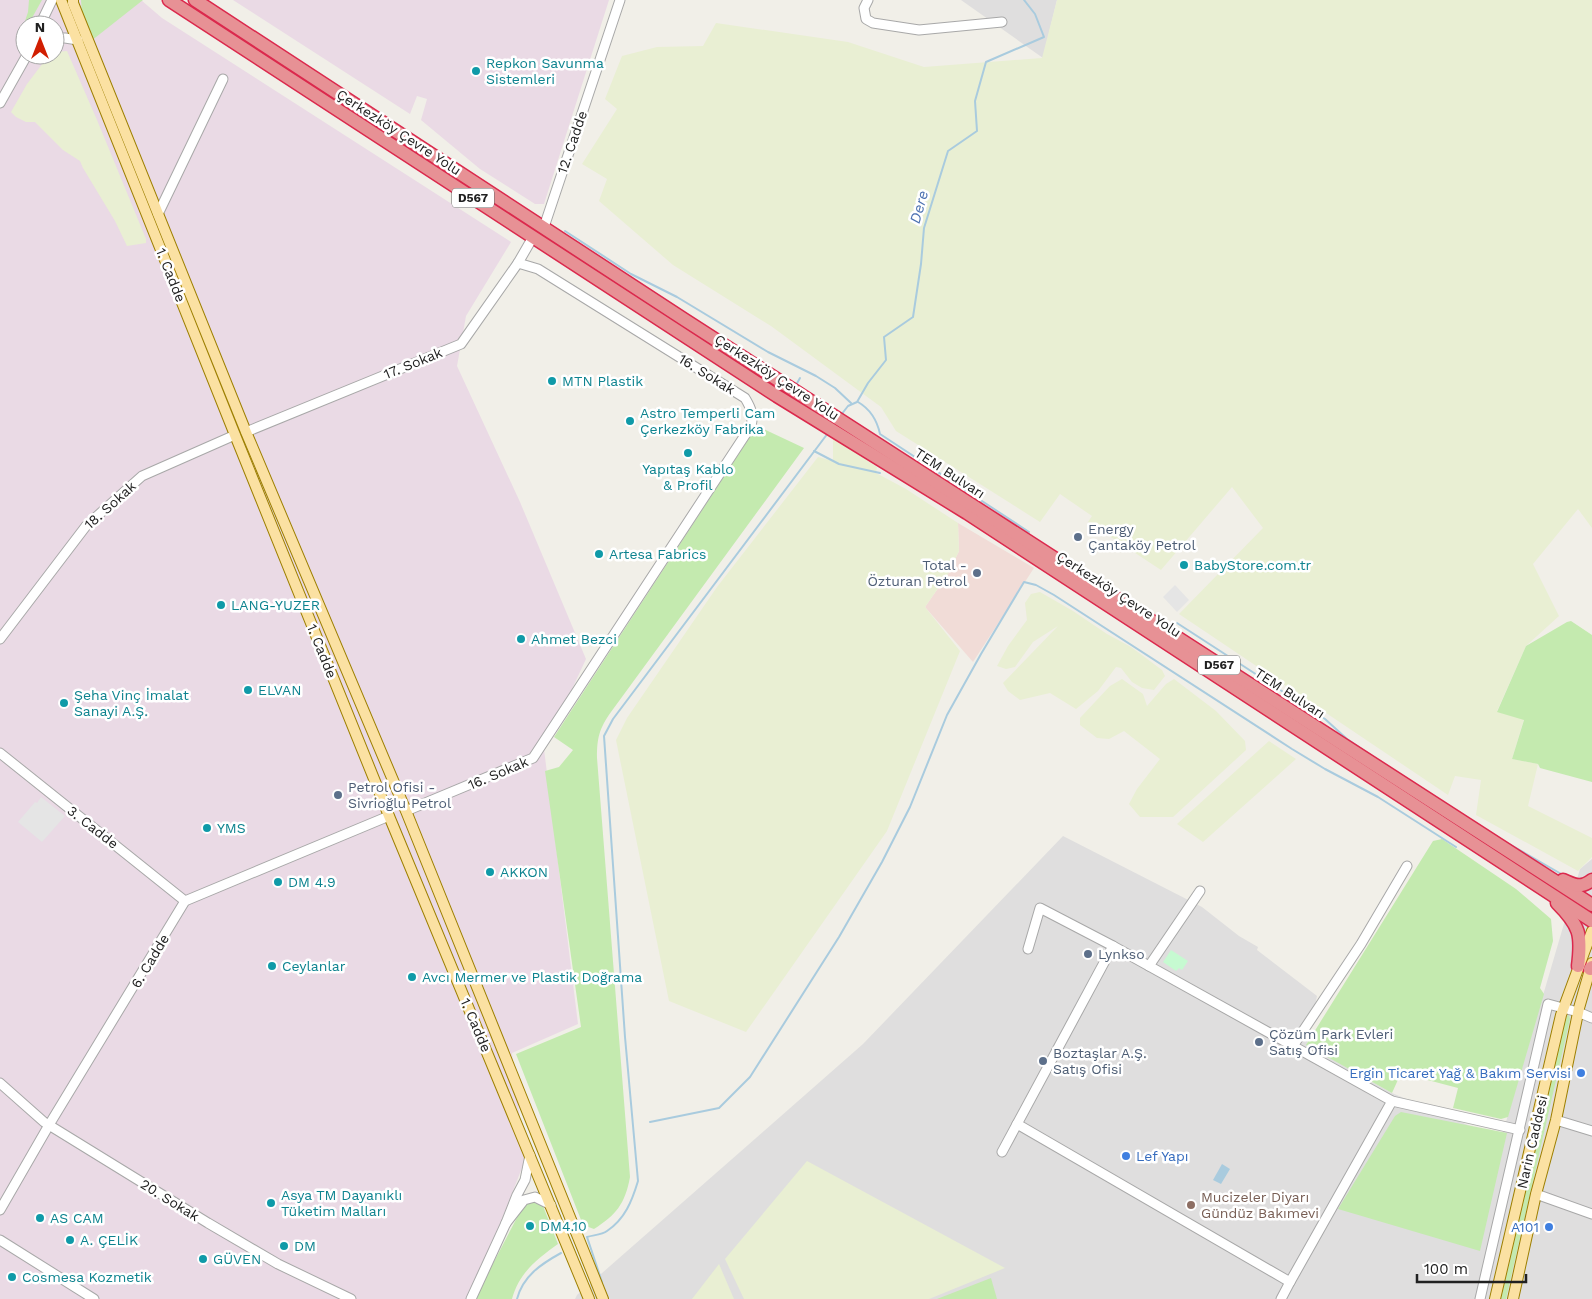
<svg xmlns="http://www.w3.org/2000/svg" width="1592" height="1299" font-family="'Work Sans',sans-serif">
	<rect width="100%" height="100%" fill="#f1efe8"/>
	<g fill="#dfdede">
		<path d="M961,0H1057L1043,58Z"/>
		<path d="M1063,836L1202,907L1239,936L1258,947L1257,950L1317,996L1307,1045L1392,1093L1501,1139L1580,869L1592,859V1299H575L577,1295L863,1044Z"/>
	</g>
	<path fill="#f1dcd7" d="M958,523L1034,568L973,662L925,607L948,574L959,551Z"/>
	<g fill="#eadae5" fill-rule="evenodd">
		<path d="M0,0H141L162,18L511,242L466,316L457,366L520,502L586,659L544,749L578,1024L512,1053L525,1160L471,1299H0ZM25,25H55V55H25Z"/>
		<path d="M233,0H609L544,204H535L480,169L421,120L427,99L417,96L410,114Z"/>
	</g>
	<g fill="#e9efd3">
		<path d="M1057,0H1592V528L1578,509L1533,564L1559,616L1526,646L1497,711L1524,719L1512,759L1538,764L1528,806L1592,838V857L1578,871L1476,815L1481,780L1455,776L1448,795L1179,614L1263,528L1232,487L1161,570L1088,522L1092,516L1060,494L1040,522L896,431L881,407L771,326L673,265L599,201L607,179L582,164L617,109L605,99L622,56L657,47L703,46L716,23L848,42L924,67L1042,58Z"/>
		<path d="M67,51L97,120L146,239V243L127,246L115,221L83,168L80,161L63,150L35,122H26L16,117L11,112L27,84L49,55H55V52Z"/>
		<path d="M833,438L877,467L876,473L906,489L958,523L959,551L948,574L925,607L960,651L887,831L746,1032L669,1001L616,740L627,718L717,587L818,457L833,461Z"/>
		<path d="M1040,592L1073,611L1107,634L1131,647L1162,670L1165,676L1154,690L1142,688L1132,682L1121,668L1116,667L1098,691L1076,709L1050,693L1020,700L1008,691L1003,683L1058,626L1033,642L1015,667L1006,669L997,666L1008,646L1027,620L1025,603L1031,594Z"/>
		<path d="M1122,679L1143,694L1147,706L1166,684L1174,679L1216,711L1245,741L1246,750L1173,817H1140L1129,804L1137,789L1160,759L1124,731L1109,739L1097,738L1080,725V718L1110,686Z"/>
		<path d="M1269,741L1296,759L1203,842L1177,824Z"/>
		<path d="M807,1161L1005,1268L929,1299H744L725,1259Z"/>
		<path d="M719,1264L734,1299H692Z"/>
	</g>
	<g fill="#c4eaaf">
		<path d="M29,0H42L28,25H25V30L22,34L21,33L28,12Z"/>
		<path d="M81,0H143L91,41L82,14Z"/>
		<path d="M757,426L804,448L611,712C599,729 597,738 597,758L630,1177C625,1204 616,1215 594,1229L583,1225L516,1054L581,1027L545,771L559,767L573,750L554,737Z"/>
		<path d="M1571,621L1592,635V782L1540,768L1538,764L1512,759L1524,720L1497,712L1526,646L1567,622Z"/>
		<path d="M1442,839L1516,889L1551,919L1553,941L1540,988L1544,994L1508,1117L1501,1119L1453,1108L1458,1088L1401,1073L1392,1093L1306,1045L1433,841Z"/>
		<path d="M1569,1015L1570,1019L1506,1299H1501L1564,1026L1567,1016Z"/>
		<path d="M1401,1112L1507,1133L1480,1251L1338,1209L1395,1116Z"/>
		<path d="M532,1202L543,1206L558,1244C537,1259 519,1273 512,1299H476L485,1279L522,1208L525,1205Z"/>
		<path d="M991,1278L997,1299H937Z"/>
	</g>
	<path fill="#c6fad1" d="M1171,950L1188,961L1182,970L1179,968L1176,971L1163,962Z"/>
	<g fill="#e5e5e5">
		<path d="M1175,585L1189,600L1177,612L1163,597Z"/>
		<path d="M41,797L65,816L42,842L18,822L35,802L37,803Z"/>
	</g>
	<path fill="#a9cbde" d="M1222,1164L1230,1169L1221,1184L1213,1180Z"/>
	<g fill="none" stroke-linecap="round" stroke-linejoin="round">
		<g stroke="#a9cbde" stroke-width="2">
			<path d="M565,231L631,274L677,297L768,352L816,376L835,388L851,403"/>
			<path d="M796,385L800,378"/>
			<path d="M858,402C870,409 877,420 880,434L1029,532"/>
			<path d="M841,415L848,406L857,402L868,383L886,360L884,337L913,317L921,264L924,228L948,151L977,131L975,101L986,62L1044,37L1035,14L1024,0"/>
			<path d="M814,451L839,464L880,473"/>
			<path d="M1177,623L1325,719L1347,739L1381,762"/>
			<path d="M1509,844L1563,875"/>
			<path d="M650,1122L719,1108L750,1077L839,937L882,862L910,807L947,715L981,654L1024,582L1036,585L1054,595L1292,749L1325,769L1378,797L1456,847"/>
			<path d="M602,1282L587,1237C593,1235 602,1235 607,1231C625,1219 632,1201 638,1181L625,1037L604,736L613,719L828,433"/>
			<path d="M517,1299C523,1276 541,1264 561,1253"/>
		</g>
		<defs>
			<g id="minor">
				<path d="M868,0L864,8L866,19L873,23L919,30L1002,22"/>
				<path d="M40,25L52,0"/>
				<path d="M55,38H65L78,40"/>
				<path d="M0,103L27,55"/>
				<path d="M158,214L223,79"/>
				<path d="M544,227L620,0"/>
				<path d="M246,432L461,344L518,263L533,237"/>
				<path d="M0,639L86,526L142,476L235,435"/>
				<path d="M0,753L185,901"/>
				<path d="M406,811L533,758L751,426C754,415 751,408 745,398L538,269L518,263"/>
				<path d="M1028,949L1040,908L1113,946L1392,1101L1520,1130"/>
				<path d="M1149,966L1200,891"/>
				<path d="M1293,1046L1361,944L1407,866"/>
				<path d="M0,1083L44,1122L208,1223L278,1264L351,1299"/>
				<path d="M1556,1120L1592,1131"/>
				<path d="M1017,1124L1290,1282L1392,1101"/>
				<path d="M1002,1152L1113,946"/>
				<path d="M530,1155L525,1180L517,1195L506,1223L524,1200L535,1197L551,1205"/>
				<path d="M1536,1194L1592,1214"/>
				<path d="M0,1210L49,1125L185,901L389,816"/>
				<path d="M0,1240L94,1299"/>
				<path d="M471,1299L506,1223"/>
				<path d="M1281,1299L1290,1282"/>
				<path d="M1480,1299L1548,1004L1578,1012L1592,1018"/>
			</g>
			<g id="major">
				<path d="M61,0L235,435L389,816L589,1299"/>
				<path d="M73,0V3L246,432L406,811L603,1299"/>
				<path d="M1495,1299L1561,1015L1592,931"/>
				<path d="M1513,1299L1536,1194L1556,1120L1579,1008L1592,963"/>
			</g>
			<g id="highway">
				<path d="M169,0L777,396L967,513L1592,921"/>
				<path d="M195,0L685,320L1592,905"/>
				<path d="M1563,880C1575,885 1580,889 1592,880"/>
				<path d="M1557,903C1580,926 1582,935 1578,966"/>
				<path d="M1590,969L1592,967"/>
			</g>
		</defs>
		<use href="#minor" stroke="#a8a8a8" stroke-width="11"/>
		<use href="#major" stroke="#9d7f01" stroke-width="12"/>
		<use href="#highway" stroke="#db294d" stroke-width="15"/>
		<use href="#minor" stroke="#fff" stroke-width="9"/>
		<use href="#major" stroke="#fbe1a2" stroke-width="10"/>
		<use href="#highway" stroke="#e79195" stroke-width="12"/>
	</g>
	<g fill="#0f9aa8" stroke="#fff" stroke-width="2">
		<circle cx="476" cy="71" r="5"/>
		<circle cx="552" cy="381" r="5"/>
		<circle cx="630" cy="421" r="5"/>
		<circle cx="688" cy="453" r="5"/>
		<circle cx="599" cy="554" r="5"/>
		<circle cx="1184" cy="565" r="5"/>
		<circle cx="221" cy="605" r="5"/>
		<circle cx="521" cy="639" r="5"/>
		<circle cx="248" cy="690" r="5"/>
		<circle cx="64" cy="703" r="5"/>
		<circle cx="207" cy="828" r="5"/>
		<circle cx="490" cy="872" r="5"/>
		<circle cx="278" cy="882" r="5"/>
		<circle cx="272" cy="966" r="5"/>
		<circle cx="412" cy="977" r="5"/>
		<circle cx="271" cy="1203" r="5"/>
		<circle cx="40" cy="1218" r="5"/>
		<circle cx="530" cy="1226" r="5"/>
		<circle cx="70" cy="1240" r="5"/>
		<circle cx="284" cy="1246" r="5"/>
		<circle cx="203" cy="1259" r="5"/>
		<circle cx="12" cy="1277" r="5"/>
	</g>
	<g fill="#5c6f8a" stroke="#fff" stroke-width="2">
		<circle cx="1078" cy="537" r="5"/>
		<circle cx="977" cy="573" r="5"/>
		<circle cx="338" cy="795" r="5"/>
		<circle cx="1088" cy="954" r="5"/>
		<circle cx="1259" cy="1042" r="5"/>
		<circle cx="1043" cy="1061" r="5"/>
	</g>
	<g fill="#3f7fe0" stroke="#fff" stroke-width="2">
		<circle cx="1581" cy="1073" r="5"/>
		<circle cx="1126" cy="1156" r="5"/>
		<circle cx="1549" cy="1227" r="5"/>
	</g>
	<circle fill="#8d6e63" stroke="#fff" stroke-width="2" cx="1191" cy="1205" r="5"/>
	<g text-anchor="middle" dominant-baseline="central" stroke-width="5" stroke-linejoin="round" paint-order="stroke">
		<g fill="#fff" stroke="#646464" stroke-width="1">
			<rect x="452" y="188.5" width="42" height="19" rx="4"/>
			<rect x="1198" y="655.5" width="42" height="19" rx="4"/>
		</g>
		<g font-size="12" font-weight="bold" fill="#212121">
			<text x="473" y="198">D567</text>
			<text x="1219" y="665">D567</text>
		</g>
		<g font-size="14" fill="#0d838f" stroke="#fff" text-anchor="start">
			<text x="486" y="63">Repkon Savunma<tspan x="486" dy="16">Sistemleri</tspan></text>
			<text x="562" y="381">MTN Plastik</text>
			<text x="640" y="413">Astro Temperli Cam<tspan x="640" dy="16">Çerkezköy Fabrika</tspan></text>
			<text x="688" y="469" text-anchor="middle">Yapıtaş Kablo<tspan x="688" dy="16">&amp; Profil</tspan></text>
			<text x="609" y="554">Artesa Fabrics</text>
			<text x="1194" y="565">BabyStore.com.tr</text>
			<text x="231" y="605">LANG-YUZER</text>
			<text x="531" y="639">Ahmet Bezci</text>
			<text x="258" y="690">ELVAN</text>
			<text x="74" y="695">Şeha Vinç İmalat<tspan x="74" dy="16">Sanayi A.Ş.</tspan></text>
			<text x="217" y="828">YMS</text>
			<text x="500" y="872">AKKON</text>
			<text x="288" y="882">DM 4.9</text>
			<text x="282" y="966">Ceylanlar</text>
			<text x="422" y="977">Avcı Mermer ve Plastik Doğrama</text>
			<text x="281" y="1195">Asya TM Dayanıklı<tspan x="281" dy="16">Tüketim Malları</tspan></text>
			<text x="50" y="1218">AS CAM</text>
			<text x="540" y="1226">DM4.10</text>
			<text x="80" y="1240">A. ÇELİK</text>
			<text x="294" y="1246">DM</text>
			<text x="213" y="1259">GÜVEN</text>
			<text x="22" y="1277">Cosmesa Kozmetik</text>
		</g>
		<g font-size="14" fill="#212121" stroke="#fff">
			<text transform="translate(399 132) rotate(33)">Çerkezköy Çevre Yolu</text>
			<text transform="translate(572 142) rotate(-71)">12. Cadde</text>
			<text transform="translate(171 275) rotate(68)">1. Cadde</text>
			<text transform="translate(413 363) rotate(-22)">17. Sokak</text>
			<text transform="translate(707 374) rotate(32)">16. Sokak</text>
			<text transform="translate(777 377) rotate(33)">Çerkezköy Çevre Yolu</text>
			<text transform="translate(950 473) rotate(33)">TEM Bulvarı</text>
			<text transform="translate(110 505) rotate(-42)">18. Sokak</text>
			<text transform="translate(1119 594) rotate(33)">Çerkezköy Çevre Yolu</text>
			<text transform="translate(322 651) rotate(68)">1. Cadde</text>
			<text transform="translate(1290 693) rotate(33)">TEM Bulvarı</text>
			<text transform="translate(498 773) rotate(-23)">16. Sokak</text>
			<text transform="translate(93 827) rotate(38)">3. Cadde</text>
			<text transform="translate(150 961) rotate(-59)">6. Cadde</text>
			<text transform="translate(476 1025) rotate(67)">1. Cadde</text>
			<text transform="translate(1532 1142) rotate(-77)">Narin Caddesi</text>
			<text transform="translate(170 1200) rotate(32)">20. Sokak</text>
		</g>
		<g font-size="14" fill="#4e5e75" stroke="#fff" text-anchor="start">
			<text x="1088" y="529">Energy<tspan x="1088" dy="16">Çantaköy Petrol</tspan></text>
			<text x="967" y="565" text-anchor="end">Total -<tspan x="967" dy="16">Özturan Petrol</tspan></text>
			<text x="348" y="787">Petrol Ofisi -<tspan x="348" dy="16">Sivrioğlu Petrol</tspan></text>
			<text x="1098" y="954">Lynkso</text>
			<text x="1269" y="1034">Çözüm Park Evleri<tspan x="1269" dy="16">Satış Ofisi</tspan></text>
			<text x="1053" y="1053">Boztaşlar A.Ş.<tspan x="1053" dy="16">Satış Ofisi</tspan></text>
		</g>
		<g font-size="14" fill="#366cbe" stroke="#fff" text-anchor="end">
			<text x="1571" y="1073">Ergin Ticaret Yağ &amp; Bakım Servisi</text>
			<text x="1136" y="1156" text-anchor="start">Lef Yapı</text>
			<text x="1539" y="1227">A101</text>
		</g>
		<g font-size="14" fill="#785e54" stroke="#fff" text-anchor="start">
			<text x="1201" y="1197">Mucizeler Diyarı<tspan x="1201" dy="16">Gündüz Bakımevi</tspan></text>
		</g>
		<g font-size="15" font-style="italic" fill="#4c71b1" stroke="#fff">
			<text transform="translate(919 207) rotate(-74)">Dere</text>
		</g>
	</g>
	<g transform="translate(40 40)"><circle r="24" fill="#ffffff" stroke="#a6a6a6"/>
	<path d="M0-4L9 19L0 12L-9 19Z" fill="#d11e01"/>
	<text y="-8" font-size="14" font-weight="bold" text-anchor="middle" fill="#212121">N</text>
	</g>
	<path d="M1417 1274v8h109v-8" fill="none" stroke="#212121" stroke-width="2.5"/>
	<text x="1424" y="1274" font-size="15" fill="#212121" stroke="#ffffff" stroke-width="4" paint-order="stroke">100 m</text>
</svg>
